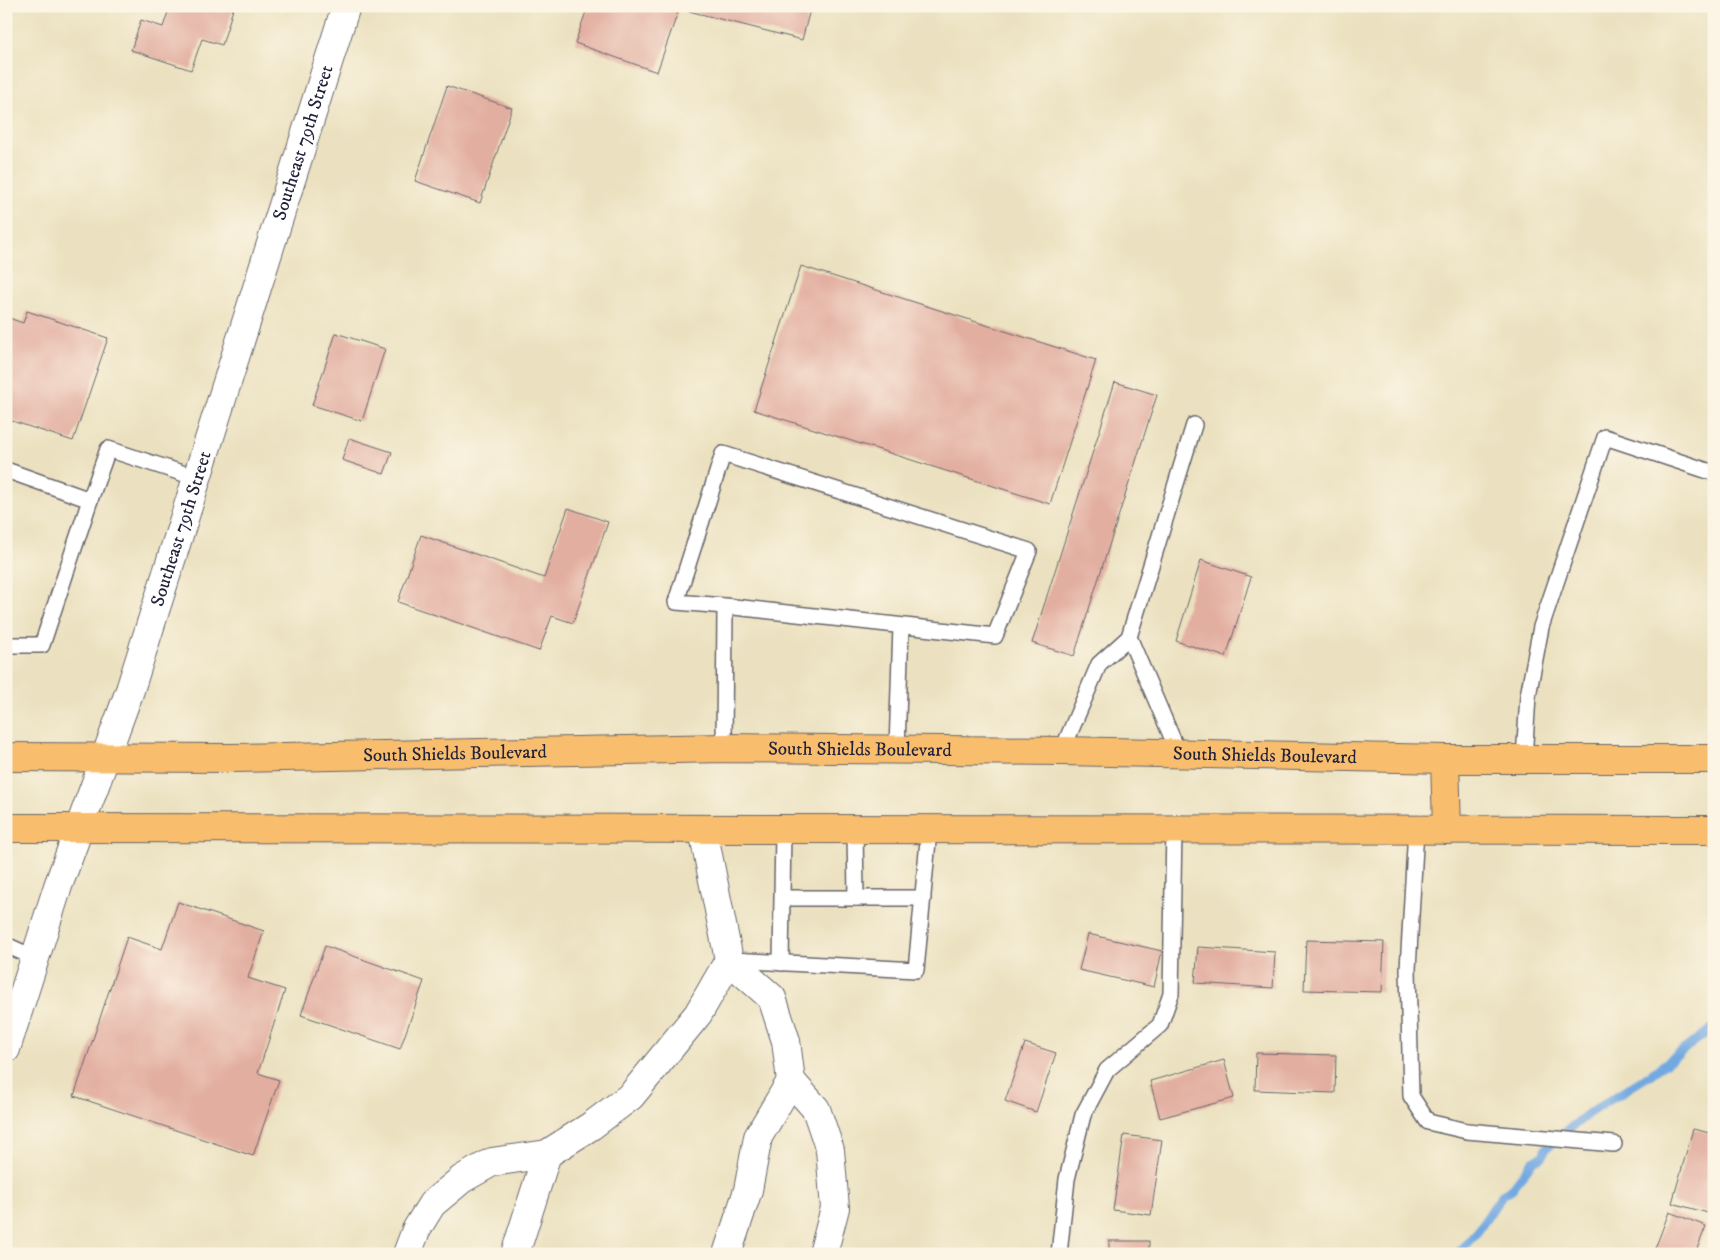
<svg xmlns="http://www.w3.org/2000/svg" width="1720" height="1260" font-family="'IM FELL DW Pica',serif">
	<rect width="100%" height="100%" fill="#fcf5e5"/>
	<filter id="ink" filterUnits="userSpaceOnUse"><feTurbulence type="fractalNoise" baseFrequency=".02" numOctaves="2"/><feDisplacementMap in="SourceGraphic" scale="10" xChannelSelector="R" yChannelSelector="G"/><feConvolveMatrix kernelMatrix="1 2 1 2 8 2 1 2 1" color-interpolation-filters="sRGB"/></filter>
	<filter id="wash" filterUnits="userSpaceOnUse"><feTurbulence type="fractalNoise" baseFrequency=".0096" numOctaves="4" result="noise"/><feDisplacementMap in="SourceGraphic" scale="20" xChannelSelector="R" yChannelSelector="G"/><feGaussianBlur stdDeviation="1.12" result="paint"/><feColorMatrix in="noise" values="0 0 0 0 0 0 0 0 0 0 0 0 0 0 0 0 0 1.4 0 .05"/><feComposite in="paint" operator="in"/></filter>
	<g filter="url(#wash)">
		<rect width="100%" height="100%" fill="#ebe1c0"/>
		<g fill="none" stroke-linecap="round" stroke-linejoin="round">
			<path stroke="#73a9e1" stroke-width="9" d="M1457,1254L1478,1231L1502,1195L1512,1189L1533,1161L1543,1156L1546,1148L1589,1113L1650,1075L1714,1027"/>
		</g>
		<g id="blocks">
			<g fill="#e2aea0">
				<path d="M170,6H234L222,45L202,39L191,70L131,50L141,20L163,27Z"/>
				<path d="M588,6H671L679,9L657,72L575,43Z"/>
				<path d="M682,6H811L802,40L681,9Z"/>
				<path d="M447,86L512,108L480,203L415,181Z"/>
				<path d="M801,266L1096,360L1050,504L754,410Z"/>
				<path d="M27,311L108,338L73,441L6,419V317L23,323Z"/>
				<path d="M336,333L385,349L362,421L312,405Z"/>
				<path d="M1115,382L1157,395L1074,656L1032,643Z"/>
				<path d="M349,438L392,452L384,474L342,460Z"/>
				<path d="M568,508L608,522L573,623L552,616L539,651L398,602L421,535L544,578Z"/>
				<path d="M1201,560L1251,577L1226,657L1176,641Z"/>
				<path d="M178,902L264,931L248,978L285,990L258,1073L279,1080L253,1156L74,1096L127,937L162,949Z"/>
				<path d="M1088,934L1162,951L1154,987L1079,970Z"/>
				<path d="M1306,940L1384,942L1382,992L1304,990Z"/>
				<path d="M325,946L424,981L400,1049L301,1015Z"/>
				<path d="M1198,947L1275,952L1273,988L1195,983Z"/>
				<path d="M1025,1043L1056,1053L1036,1112L1005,1101Z"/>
				<path d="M1256,1053L1336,1055L1335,1093L1255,1090Z"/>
				<path d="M1224,1060L1234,1098L1160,1118L1150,1081Z"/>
				<path d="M1693,1129L1714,1134V1194L1708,1213L1672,1203Z"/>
				<path d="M1124,1135L1162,1140L1151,1215L1113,1210Z"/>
				<path d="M1669,1212L1706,1226L1695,1254H1653Z"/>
				<rect x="1109" y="1241" width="40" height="13"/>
			</g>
		</g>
	</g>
	<g filter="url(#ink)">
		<use href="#blocks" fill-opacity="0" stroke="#68656a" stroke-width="1"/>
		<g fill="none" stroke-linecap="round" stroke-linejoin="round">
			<defs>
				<g id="service">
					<path d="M6,470L90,500L42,645H6"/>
					<path d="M90,500L108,449L197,478"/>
					<path d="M1129,637L1179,754"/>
					<path d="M724,748L725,606L676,602L723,454L1029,551L995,636L725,606"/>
					<path d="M897,749L901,626"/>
					<path d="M1062,751L1099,664L1129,637L1194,425"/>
					<path d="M1524,759L1528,696L1541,627L1605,437L1714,473"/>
					<path d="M1416,829L1408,969L1411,1096L1428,1122L1467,1131L1614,1144"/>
					<path d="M855,830L856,898"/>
					<path d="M783,898H923"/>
					<path d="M6,945L35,958"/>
					<path d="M731,960L916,970L929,830"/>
					<path d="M781,963L783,830"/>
					<path d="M1059,1254L1067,1179L1083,1115L1107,1070L1160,1025L1171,994L1174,830"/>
				</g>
				<g id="minor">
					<path d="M703,830L729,960L772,998L786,1041L791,1081"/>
					<path d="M791,1081L816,1109L830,1150L835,1208L823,1254"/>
					<path d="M407,1254L416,1230L432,1204L462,1179L492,1162L547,1154L591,1126L631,1096L698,1014L729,960"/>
					<path d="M515,1254L547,1154"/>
					<path d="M727,1254L748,1190L758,1137L791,1081"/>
				</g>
				<g id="tertiary">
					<path id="s1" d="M6,1049L58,886L130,690L346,6"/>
				</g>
				<g id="primary">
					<path id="s2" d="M6,757L232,758L724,748L1062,751L1445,759H1714"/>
					<path d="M1445,759L1447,830"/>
					<path d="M6,828L1714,830"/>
				</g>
			</defs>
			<use href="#service" stroke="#68656a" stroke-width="18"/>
			<use href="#minor" stroke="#68656a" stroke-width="30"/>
			<use href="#tertiary" stroke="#68656a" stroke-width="30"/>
			<use href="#primary" stroke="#68656a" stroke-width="30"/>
			<use href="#service" stroke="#fff" stroke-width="15"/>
			<use href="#minor" stroke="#fff" stroke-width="28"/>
			<use href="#tertiary" stroke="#fff" stroke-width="28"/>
			<use href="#primary" stroke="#f9be6d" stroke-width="28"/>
		</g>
	</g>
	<g text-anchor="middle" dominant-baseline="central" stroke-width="4" stroke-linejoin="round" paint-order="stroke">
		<g font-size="19" fill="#22223b" stroke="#fcf5e5">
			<text stroke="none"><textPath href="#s1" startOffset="954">Southeast 79th Street</textPath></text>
			<text stroke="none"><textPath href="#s1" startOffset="549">Southeast 79th Street</textPath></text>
			<text stroke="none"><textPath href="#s2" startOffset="854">South Shields Boulevard</textPath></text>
			<text stroke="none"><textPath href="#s2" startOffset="449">South Shields Boulevard</textPath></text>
			<text stroke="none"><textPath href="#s2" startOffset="1259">South Shields Boulevard</textPath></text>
		</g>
	</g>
	<rect width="1720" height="1260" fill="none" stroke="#fcf5e5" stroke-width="25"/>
</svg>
